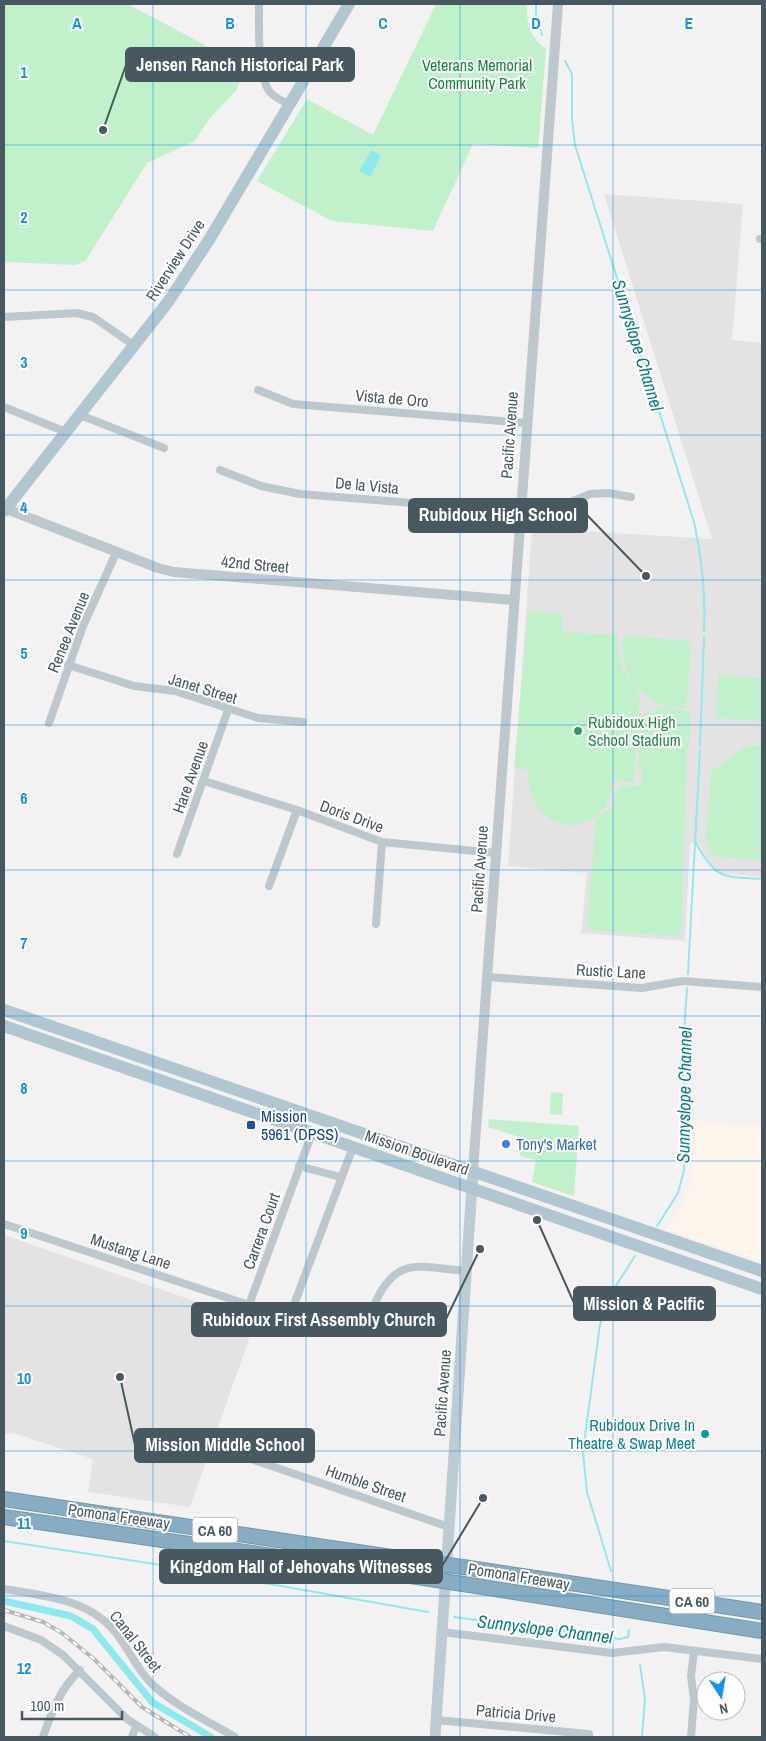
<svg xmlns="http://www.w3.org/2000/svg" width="766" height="1741" font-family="'Archivo Narrow',sans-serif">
	<rect width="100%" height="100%" fill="#f4f1f2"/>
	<path fill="#fdf5ec" d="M696,1122L762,1127V1262L666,1229L683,1203L691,1182Z"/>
	<g fill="#e5e2e4">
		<path d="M604,194L743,204L732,340L762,343V877L721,873L712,867L699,844L690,843L685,941L581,933L587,873L508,866L532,528L712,539Z"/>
		<path d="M4,1235L255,1322L190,1507L88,1492L93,1459L13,1433L4,1434Z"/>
	</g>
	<g fill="#c0f1cb">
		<path d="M4,4H128L246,67L236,91L209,119L195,141L147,163L86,260L76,265L4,262Z"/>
		<path d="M436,4H527C526,22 530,38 546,49L538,148L473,144L433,231L332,221L257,181L307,99L373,135Z"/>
		<path d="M528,611L563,614L562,632L618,635V649L623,670L640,694L634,782L613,781C606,846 525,837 528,770L514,768Z"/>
		<path d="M624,635L686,641L691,647L686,708C655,709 629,689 623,658C622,651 623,642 624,635Z"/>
		<path d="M718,675L762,678V721L715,718Z"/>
		<path d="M659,706L691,712L690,742L687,747L681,937L591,930L587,924L596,820L606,810L613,809L615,791L622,785L641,786L642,771L638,770L640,716L651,713Z"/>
		<path d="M747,745L762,746V861L712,856L706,838L711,771Z"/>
		<path d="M551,1092L563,1093L562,1115L550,1114Z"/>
		<path d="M489,1119L579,1126L574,1196L532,1182L536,1160L520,1156L522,1138L488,1127Z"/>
	</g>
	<path fill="#8ceaef" d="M372,150L381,156L370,177L359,171Z"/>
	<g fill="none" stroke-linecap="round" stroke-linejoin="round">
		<g stroke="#8ceaef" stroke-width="2">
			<path d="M536,4V16L542,35"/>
			<path d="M565,61L572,74V120L575,145L694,522C702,559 706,593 704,631"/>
			<path d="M700,745L704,637"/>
			<path d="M696,843C717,881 722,876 762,879"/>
			<path d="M688,974L700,750"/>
			<path d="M657,1226L678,1193L684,1170L687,1117L682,1062L687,988"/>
			<path d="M4,1541L168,1566L428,1612"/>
			<path d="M611,1571L587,1492L583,1452L600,1324L612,1292L635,1256"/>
			<path d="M454,1617L620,1639L628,1637L629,1630"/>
			<path d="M640,1665L645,1699L642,1737"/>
		</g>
		<path stroke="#8ceaef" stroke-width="7" d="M4,1601L71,1616L93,1629L152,1702L211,1737"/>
		<defs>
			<g id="motorway">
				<path d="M4,1499L425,1562"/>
				<path d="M4,1517L424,1578"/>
				<path d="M463,1567L762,1612"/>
				<path d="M463,1584L762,1631"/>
			</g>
		</defs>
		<use href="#motorway" stroke="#7398ad" stroke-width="16"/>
		<g stroke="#bcc8ce" stroke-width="8">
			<path d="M259,4C259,23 257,77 270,92C275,98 282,101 289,104"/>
			<path d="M760,239H762"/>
			<path d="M4,317L77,313L93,317L135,346"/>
			<path d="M258,390L293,404L526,423"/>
			<path d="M4,407L66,432"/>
			<path d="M80,415L164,448"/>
			<path d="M220,470L261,486L300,494L513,511L557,508L590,494L608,493L631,497"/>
			<path d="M68,665L134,686L175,691L258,718L303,722"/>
			<path d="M49,723L83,626L116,553"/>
			<path d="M204,781L297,810L382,842L496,853"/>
			<path d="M177,854L228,710"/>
			<path d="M269,886L297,810"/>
			<path d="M376,924L382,842"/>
			<path d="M487,977L642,988L682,981L762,987"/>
			<path d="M299,1166L340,1177"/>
			<path d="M4,1224L249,1305L312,1133"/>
			<path d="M295,1302L353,1147"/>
			<path d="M375,1303C397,1254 422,1268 466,1271"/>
			<path d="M216,1447L449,1527"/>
			<path d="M4,1589C46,1596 92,1599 119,1637C130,1652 138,1671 152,1684C175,1706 208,1721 235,1737"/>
			<path d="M4,1626L41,1640L63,1655L127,1719L155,1737"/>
			<path d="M442,1632L612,1653L664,1647L762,1659"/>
			<path d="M436,1720L589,1734V1737"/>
			<path d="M43,1737C52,1711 60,1689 80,1670"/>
			<path d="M132,1737L136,1726"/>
			<path d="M691,1737L694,1699L691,1676L694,1651"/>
		</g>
		<g stroke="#bcc8ce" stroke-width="10">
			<path d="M4,508L158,568L174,572L514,600"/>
			<path d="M473,1171L558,4"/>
		</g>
		<path stroke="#bdcbd3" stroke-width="11" d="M435,1737L473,1171"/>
		<g stroke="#b0c6d0" stroke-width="12">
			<path d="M4,511L168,302L209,240L349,4"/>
			<path d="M4,1010L762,1271"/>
			<path d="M4,1026L762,1289"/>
		</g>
		<use href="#motorway" stroke="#88acc1" stroke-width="14"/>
		<defs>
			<path id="rail" d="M4,1610L43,1622L62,1633L94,1659L142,1707L190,1737"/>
		</defs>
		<use href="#rail" stroke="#b3b8bc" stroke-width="4"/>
		<use href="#rail" stroke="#fff" stroke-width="2" stroke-dasharray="5.5" stroke-linecap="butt"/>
		<defs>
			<g id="motorway-bridge">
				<path d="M425,1562L463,1567"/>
				<path d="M424,1578L463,1584"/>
			</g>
		</defs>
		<use href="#motorway-bridge" stroke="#7398ad" stroke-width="16" stroke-linecap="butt"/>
		<use href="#motorway-bridge" stroke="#88acc1" stroke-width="14"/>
	</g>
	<path fill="none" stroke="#1690e4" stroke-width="1" stroke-opacity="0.55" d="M153,4V1737M306,4V1737M460,4V1737M613,4V1737M4,145H762M4,290H762M4,435H762M4,580H762M4,725H762M4,870H762M4,1016H762M4,1161H762M4,1306H762M4,1451H762M4,1596H762"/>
	<circle fill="#2e9e5b" stroke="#fff" stroke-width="2" cx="578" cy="731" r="5"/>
	<rect fill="#1a4fb4" stroke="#fff" stroke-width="2" x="246" y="1120" width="10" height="10" rx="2.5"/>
	<circle fill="#3f7fe0" stroke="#fff" stroke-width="2" cx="506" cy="1144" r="5"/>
	<circle fill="#0f9aa8" stroke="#fff" stroke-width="2" cx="705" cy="1434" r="5"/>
	<g text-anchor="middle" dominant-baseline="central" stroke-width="4" stroke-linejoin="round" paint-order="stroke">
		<g fill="#fff" stroke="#7f8a90" stroke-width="1">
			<rect x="192.5" y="1517.5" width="45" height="25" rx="4"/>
			<rect x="669.5" y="1588.5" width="45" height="25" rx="4"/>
		</g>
		<g font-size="15" font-weight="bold" fill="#485860">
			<text x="215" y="1530">CA 60</text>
			<text x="692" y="1601">CA 60</text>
		</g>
		<g font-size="16" fill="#15853c" stroke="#fff">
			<text x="477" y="65">Veterans Memorial<tspan x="477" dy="18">Community Park</tspan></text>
		</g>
		<g font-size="16" fill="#485860" stroke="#fff">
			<text transform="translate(175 260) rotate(-57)">Riverview Drive</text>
			<text transform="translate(392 398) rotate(5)">Vista de Oro</text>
			<text transform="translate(509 435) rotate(-86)">Pacific Avenue</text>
			<text transform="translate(367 485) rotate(5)">De la Vista</text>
			<text transform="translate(255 564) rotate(5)">42nd Street</text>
			<text transform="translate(68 632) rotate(-68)">Renee Avenue</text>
			<text transform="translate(203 688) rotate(17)">Janet Street</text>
			<text transform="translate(190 777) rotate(-70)">Hare Avenue</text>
			<text transform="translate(352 816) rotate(20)">Doris Drive</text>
			<text transform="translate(479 869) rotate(-86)">Pacific Avenue</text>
			<text transform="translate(611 971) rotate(3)">Rustic Lane</text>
			<text transform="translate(417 1152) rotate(19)">Mission Boulevard</text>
			<text transform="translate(261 1231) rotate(-70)">Carrera Court</text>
			<text transform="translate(131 1251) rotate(18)">Mustang Lane</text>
			<text transform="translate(442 1393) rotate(-86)">Pacific Avenue</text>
			<text transform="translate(366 1483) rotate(19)">Humble Street</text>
			<text transform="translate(119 1516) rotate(8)">Pomona Freeway</text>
			<text transform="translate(519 1576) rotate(9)">Pomona Freeway</text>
			<text transform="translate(136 1641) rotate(52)">Canal Street</text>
			<text transform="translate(516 1713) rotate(5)">Patricia Drive</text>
		</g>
		<g font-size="16" fill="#27864d" stroke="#fff" text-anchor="start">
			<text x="588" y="722">Rubidoux High<tspan x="588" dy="18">School Stadium</tspan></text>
		</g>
		<g font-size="16" fill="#164399" stroke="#fff" text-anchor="start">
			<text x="261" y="1116">Mission<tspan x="261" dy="18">5961 (DPSS)</tspan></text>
		</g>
		<g font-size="16" fill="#366cbe" stroke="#fff" text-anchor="start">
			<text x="516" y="1144">Tony's Market</text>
		</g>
		<g font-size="16" fill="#0d838f" stroke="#fff" text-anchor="end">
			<text x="695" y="1425">Rubidoux Drive In<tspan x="695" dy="18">Theatre &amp; Swap Meet</tspan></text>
		</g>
		<g font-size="18" font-style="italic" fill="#0b7c82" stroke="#fff">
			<text transform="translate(638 345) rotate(73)">Sunnyslope Channel</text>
			<text transform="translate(684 1095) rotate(-89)">Sunnyslope Channel</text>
			<text transform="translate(545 1629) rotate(7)">Sunnyslope Channel</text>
		</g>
	</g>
	<g font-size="16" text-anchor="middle" font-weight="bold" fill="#1690e4" stroke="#fff" stroke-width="4" stroke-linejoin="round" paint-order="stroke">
		<text x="77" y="29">A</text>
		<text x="230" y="29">B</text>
		<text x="383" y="29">C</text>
		<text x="536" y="29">D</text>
		<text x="689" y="29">E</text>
		<text x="24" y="78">1</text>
		<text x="24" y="223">2</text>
		<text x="24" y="368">3</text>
		<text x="24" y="513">4</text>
		<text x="24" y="659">5</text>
		<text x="24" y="804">6</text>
		<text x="24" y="949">7</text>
		<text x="24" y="1094">8</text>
		<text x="24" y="1239">9</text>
		<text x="24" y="1384">10</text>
		<text x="24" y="1529">11</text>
		<text x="24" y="1674">12</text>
	</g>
	<path fill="none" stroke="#485860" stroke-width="2" d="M103 130L126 65M646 576L587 515M537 1220L574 1303M480 1249L446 1319M120 1377L135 1445M483 1498L442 1566"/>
	<g fill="#485860" stroke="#fff" stroke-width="2">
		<circle cx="103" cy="130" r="5"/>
		<circle cx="646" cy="576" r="5"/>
		<circle cx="537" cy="1220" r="5"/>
		<circle cx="480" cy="1249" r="5"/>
		<circle cx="120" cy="1377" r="5"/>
		<circle cx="483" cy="1498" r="5"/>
	</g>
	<g fill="#485860" stroke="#485860" stroke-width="2">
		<rect x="126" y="48" width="228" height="33" rx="5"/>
		<rect x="409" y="499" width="178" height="33" rx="5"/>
		<rect x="574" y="1287" width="141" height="33" rx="5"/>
		<rect x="192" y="1303" width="254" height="33" rx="5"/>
		<rect x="135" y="1429" width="179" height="33" rx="5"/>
		<rect x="160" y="1550" width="282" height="33" rx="5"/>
	</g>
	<g font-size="18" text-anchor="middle" font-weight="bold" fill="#fff">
		<text x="240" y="71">Jensen Ranch Historical Park</text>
		<text x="498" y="521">Rubidoux High School</text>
		<text x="644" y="1310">Mission &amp; Pacific</text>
		<text x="319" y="1326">Rubidoux First Assembly Church</text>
		<text x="225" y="1451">Mission Middle School</text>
		<text x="301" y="1573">Kingdom Hall of Jehovahs Witnesses</text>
	</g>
	<rect width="766" height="1741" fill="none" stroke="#485860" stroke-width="10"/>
	<g transform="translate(721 1696) rotate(168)"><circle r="24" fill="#ffffff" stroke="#b6bcbf"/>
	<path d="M0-4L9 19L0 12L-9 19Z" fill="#1393eb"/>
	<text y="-8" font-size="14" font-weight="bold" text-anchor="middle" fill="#485860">N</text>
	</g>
	<path d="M22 1711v8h100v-8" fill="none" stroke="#485860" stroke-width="2.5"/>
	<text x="30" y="1711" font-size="15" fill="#485860" stroke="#ffffff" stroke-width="4" paint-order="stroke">100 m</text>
</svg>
